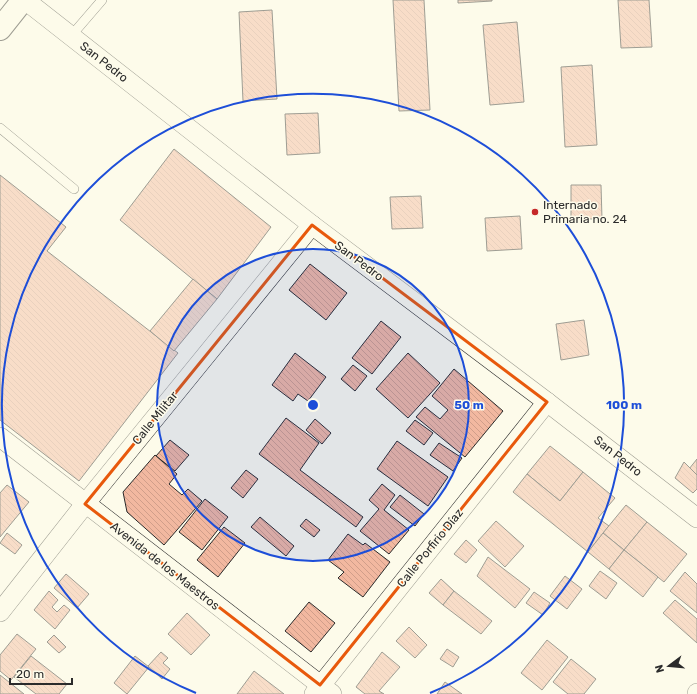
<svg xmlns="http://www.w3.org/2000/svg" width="697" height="694" font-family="Rubik,sans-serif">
	<defs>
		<pattern id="building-back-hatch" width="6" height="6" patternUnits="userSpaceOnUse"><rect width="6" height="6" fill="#f2b8a0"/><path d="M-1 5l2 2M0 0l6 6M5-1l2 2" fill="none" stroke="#d09e8a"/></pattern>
	</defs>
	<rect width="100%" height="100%" fill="#fdfbea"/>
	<g fill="url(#building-back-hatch)" stroke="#2b2b2b">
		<path d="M393,0H424L430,110L399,111Z"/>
		<path d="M458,0H492V1L458,3Z"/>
		<path d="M618,0H649L652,47L621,48Z"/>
		<path d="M272,10L277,99L243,101L239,12Z"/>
		<path d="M517,22L524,102L490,105L483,25Z"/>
		<path d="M592,65L597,145L565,147L561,67Z"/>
		<path d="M318,113L320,153L287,155L285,114Z"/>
		<path d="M174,149L271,227L217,299L120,220Z"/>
		<path d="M0,175L66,227L47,251L178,353L79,481L0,420Z"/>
		<path d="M571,185H601L602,219H571Z"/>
		<path d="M421,196L423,228L392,229L390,197Z"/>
		<path d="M520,216L522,249L487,251L485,218Z"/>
		<path d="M310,264L347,293L326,320L289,290Z"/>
		<path d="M193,279L217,299L174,351L150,331Z"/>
		<path d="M584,320L589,355L561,360L556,324Z"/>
		<path d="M381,321L401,337L372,374L352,358Z"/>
		<path d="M295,353L326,377L308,401L298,394L293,401L272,385Z"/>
		<path d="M408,353L440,383L408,418L376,389Z"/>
		<path d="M353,365L367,376L355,391L341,379Z"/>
		<path d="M454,369L503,411L465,457L416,417L425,407L440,419L448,410L432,396Z"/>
		<path d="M286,418L319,443L300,470L363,517L356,527L259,454Z"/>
		<path d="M315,419L331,433L322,444L306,430Z"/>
		<path d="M415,420L433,433L424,445L406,431Z"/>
		<path d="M170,440L189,455L175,471L156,456Z"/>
		<path d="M397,441L448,477L428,506L377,469Z"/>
		<path d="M439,443L462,458L453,471L430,455Z"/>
		<path d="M550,446L583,472L560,501L527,474Z"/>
		<path d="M155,455L177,474L169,484L182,495L188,489L202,501L164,545L127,512L123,492Z"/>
		<path d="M697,459V476L689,469Z"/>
		<path d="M684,462L697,475V489L693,493L675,478Z"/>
		<path d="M246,470L258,479L243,498L231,488Z"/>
		<path d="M583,472L615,498L598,518L609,526L588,552L513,492L527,474L560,501Z"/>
		<path d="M382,484L395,495L384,510L409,530L389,554L360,531L379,509L369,500Z"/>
		<path d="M7,485L29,502L0,537V493Z"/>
		<path d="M400,495L424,514L415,526L390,507Z"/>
		<path d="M205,499L228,517L202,550L179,532Z"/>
		<path d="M626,505L647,522L624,550L603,533Z"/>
		<path d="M260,517L294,546L286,556L251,527Z"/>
		<path d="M306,519L320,530L314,537L300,526Z"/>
		<path d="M496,521L524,546L505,567L478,541Z"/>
		<path d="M647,522L687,554L664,582L624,550Z"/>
		<path d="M224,527L245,543L218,577L197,560Z"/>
		<path d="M7,533L22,545L15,554L0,543Z"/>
		<path d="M603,533L624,550L609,569L588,552Z"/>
		<path d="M348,534L363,545L365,543L390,562L363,597L338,578L344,572L328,560Z"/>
		<path d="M466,540L477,550L466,563L454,554Z"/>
		<path d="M624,550L658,577L643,597L609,569Z"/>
		<path d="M488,557L530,589L515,608L477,576Z"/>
		<path d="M600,571L617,583L606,599L589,586Z"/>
		<path d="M685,572L697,584V613L670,591Z"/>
		<path d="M66,574L89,594L77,608L54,588Z"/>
		<path d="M565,576L582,589L567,609L550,596Z"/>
		<path d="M441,579L454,591L443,605L429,593Z"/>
		<path d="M49,591L58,600L52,607L57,612L64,605L70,610L55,629L34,610Z"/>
		<path d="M454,591L492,621L481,634L443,605Z"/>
		<path d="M534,592L550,603L543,615L526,603Z"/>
		<path d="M675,600L697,619V643L663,613Z"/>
		<path d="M309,602L335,623L311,652L285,631Z"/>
		<path d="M187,613L210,635L191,655L168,634Z"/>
		<path d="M409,627L427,645L415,658L396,641Z"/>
		<path d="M17,634L36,649L11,680L0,671V655Z"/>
		<path d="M54,635L66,647L59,653L47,642Z"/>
		<path d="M547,640L568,657L542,690L521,673Z"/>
		<path d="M447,649L459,657L453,667L440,659Z"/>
		<path d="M161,652L168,658L163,663L170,669L162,679L148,666Z"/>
		<path d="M382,652L400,667L379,691L384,694H365L356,687Z"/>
		<path d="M31,656L67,684L59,694H36L14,677Z"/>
		<path d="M135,656L149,667L127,694L114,683Z"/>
		<path d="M571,659L596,679L584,694H568L553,682Z"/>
		<path d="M254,671L284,694H237Z"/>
		<path d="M0,675L24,694H0Z"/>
		<path d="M445,682L462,694H437Z"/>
	</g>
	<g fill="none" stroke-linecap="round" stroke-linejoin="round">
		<defs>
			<g id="service">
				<path d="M71,36L102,0"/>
				<path d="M0,128L74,189"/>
			</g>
			<g id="minor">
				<path d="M25,0L312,225L547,402L697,518"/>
				<path d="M0,437L332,694"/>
				<path d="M0,612L85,504L312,225"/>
				<path d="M314,694L547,402"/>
				<path d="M697,694V693"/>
			</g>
			<path id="primary" d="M0,29L23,0"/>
		</defs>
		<use href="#service" stroke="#2b2b2b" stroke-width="10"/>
		<use href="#minor" stroke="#2b2b2b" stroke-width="20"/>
		<use href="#primary" stroke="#2b2b2b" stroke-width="24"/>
		<use href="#service" stroke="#fdfbea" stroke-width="9"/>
		<use href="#minor" stroke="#fdfbea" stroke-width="19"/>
		<use href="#primary" stroke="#fdfbea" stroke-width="22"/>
	</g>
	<path d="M0 0H697V694H0ZM312,225L547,402L320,685L85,504Z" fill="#fdfbea" fill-opacity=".55" fill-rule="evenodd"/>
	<path fill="none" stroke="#e8590c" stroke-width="3" stroke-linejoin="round" d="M312,225L547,402L320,685L85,504Z"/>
	<circle cx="313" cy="405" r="156" fill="#1d4ed8" fill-opacity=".12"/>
	<g fill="none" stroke="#1d4ed8" stroke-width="2">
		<circle cx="313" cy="405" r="156"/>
		<path d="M196 693A311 311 0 1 1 430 693"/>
	</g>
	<circle fill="#c62828" stroke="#fdfbea" stroke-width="1.5" cx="535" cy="212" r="4"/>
	<g text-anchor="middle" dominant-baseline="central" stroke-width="3" stroke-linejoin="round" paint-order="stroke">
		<g font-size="12" fill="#2b2b2b" stroke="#fdfbea">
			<text transform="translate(104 62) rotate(38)">San Pedro</text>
			<text transform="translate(359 261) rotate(37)">San Pedro</text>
			<text transform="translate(155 418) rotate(-51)">Calle Militar</text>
			<text transform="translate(618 456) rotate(38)">San Pedro</text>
			<text transform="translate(430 548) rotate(-51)">Calle Porfirio Díaz</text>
			<text transform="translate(165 566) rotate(38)">Avenida de los Maestros</text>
		</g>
		<g font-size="12" fill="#2b2b2b" stroke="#fdfbea" text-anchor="start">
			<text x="543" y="205">Internado<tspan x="543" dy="14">Primaria no. 24</tspan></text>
		</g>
	</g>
	<circle cx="313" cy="405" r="6" fill="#1d4ed8" stroke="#fdfbea" stroke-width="2"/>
	<g font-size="12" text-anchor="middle" font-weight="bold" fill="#1d4ed8" stroke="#fdfbea" stroke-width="3" stroke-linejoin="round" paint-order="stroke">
		<text x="469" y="409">50 m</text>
		<text x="624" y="409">100 m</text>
	</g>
	<g transform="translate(669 666) rotate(254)" stroke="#fdfbea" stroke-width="3" paint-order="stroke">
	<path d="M0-3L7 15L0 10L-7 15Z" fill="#2b2b2b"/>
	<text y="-6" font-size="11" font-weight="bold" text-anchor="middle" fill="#2b2b2b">N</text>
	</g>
	<path d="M10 678v6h62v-6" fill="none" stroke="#2b2b2b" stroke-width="2"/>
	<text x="16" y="678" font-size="12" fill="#2b2b2b" stroke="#fdfbea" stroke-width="3" paint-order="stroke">20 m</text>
</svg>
